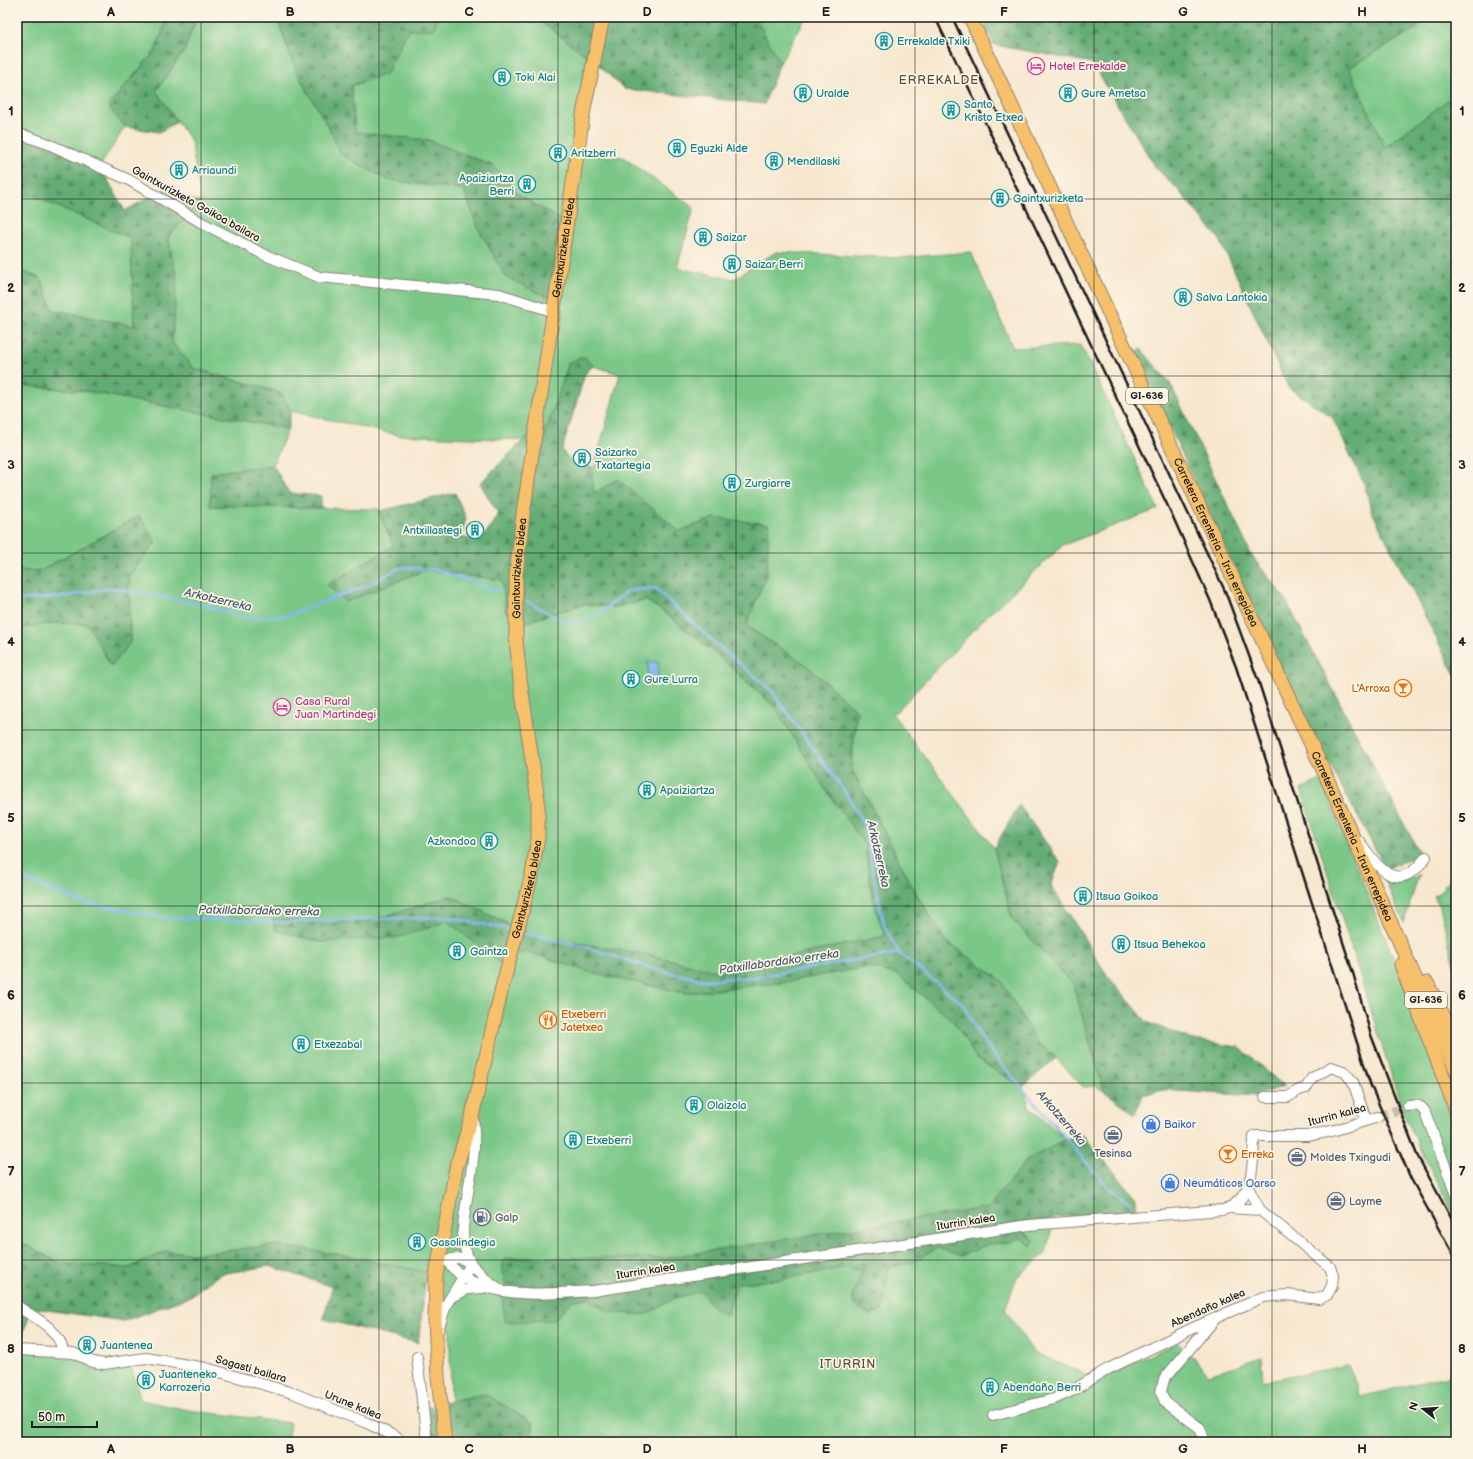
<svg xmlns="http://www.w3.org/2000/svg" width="1473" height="1459" font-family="'Balsamiq Sans',sans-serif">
	<defs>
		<pattern id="forest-firs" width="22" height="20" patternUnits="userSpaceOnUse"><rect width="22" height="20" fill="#63ac74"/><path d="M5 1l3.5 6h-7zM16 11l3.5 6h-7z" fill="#518b5e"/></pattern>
		<pattern id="park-crowns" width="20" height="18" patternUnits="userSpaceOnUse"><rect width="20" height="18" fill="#7ac787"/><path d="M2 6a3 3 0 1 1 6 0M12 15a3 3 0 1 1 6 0" fill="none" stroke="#69aa74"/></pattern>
		<pattern id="water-ripples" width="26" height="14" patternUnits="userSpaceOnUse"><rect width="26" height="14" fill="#87b8f3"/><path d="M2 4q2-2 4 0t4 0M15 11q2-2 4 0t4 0" fill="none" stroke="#6e95c4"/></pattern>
	</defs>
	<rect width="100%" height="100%" fill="#fcf5e5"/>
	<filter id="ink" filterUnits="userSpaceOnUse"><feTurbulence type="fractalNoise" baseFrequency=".025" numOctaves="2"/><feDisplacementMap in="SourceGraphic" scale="8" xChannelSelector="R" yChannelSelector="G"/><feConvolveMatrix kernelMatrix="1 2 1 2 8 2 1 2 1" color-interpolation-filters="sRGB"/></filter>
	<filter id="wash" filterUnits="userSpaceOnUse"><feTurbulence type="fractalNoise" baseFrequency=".012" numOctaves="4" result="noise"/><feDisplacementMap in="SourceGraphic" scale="16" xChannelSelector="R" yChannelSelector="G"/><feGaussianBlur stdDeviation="0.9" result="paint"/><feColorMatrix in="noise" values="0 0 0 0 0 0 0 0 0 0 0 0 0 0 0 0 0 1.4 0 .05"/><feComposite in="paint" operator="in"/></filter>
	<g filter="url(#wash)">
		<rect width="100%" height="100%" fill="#f7e7cf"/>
		<g fill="#7ac787" stroke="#4b7252">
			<path d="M17,17H168L155,51L108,106L125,127L100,166L17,135Z"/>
			<path d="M197,17H277L295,69L329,128L341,154L388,180L464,190L478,228L562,221L519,195L494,166L428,140L355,133L351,86L387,73L408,30L433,29L438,17H535L595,62L571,154L623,157L694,208L677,268L734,279L776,252L899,258L971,252L1013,348L1081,345L1158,509L1063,545L986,617L896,712H891L994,848L1012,919L1073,984L1104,1091L1096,1086L1083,1087L1056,1058L1036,1041L1001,980L945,940L915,892L851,767L857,711L805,664L746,626L767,573L715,518L679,531L593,494L591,467H594L620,374L593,366L585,357L569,362L547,428L523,440L397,435L291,411L281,393L193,368L172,342L177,280L168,237L201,201L191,141L156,91L184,51Z"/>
			<path d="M755,17H806L780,63Z"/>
			<path d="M1428,17H1456V94L1385,148L1349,68L1420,26Z"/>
			<path d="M31,195L131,238L134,326L53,310L41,279L24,272L17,275V196Z"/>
			<path d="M17,385L85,391L288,429L273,465L211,473L210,506L378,509L393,546L328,585L346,602L425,570L502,580L506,611L523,623L583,604L616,607L646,600L665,612L716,654L775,707L826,790L865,845L872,897L885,936L720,972L650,955L538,937L510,925L451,896L363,923L273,919L276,931L320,942L400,937L448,921L499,962L526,951L592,973L685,993L779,983L867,967L897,974L954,1022L977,1059L1023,1087L1029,1106L1094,1165L1057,1206L1046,1253L1017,1277L1005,1309L1033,1352L1098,1380L1178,1342L1209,1375L1261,1357L1263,1381L1349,1365L1360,1397L1456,1374V1442H532L533,1423L485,1394L451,1401L449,1302L427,1272L274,1245L199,1254L167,1251L129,1268L59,1263L17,1240V629L55,623L88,624L111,666L130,643L129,576L156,542L139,516L40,571L17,570Z"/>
			<path d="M1321,780L1411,1001L1456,1131V1217L1447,1202L1404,1115L1301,789Z"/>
			<path d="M1419,874L1404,923L1383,876C1397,883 1406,882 1419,874Z"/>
			<path d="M20,1342L76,1356L130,1362L141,1400L188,1410L290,1423L287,1442H17V1343Z"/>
		</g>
		<g fill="url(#forest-firs)" stroke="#406448">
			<path d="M168,17H197L184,51L156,91L177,122L159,132L125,127L108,106L155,51Z"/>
			<path d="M277,17H438L433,29L408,30L387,73L351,86L355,132L428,140L494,166L519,195L562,221L549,298L506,277L478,228L464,190L388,180L341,154L329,128L295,69Z"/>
			<path d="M535,17H755L780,63L764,104L624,89L595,62Z"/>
			<path d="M982,17H1428L1420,26L1349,68L1385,147L1456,94V677L1371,510L1365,486L1332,417L1288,387L1220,240L1178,190L1156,168L1092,63L994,45Z"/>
			<path d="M17,135L100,166L125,211L165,188L201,202L168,237L177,280L172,342L193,368L281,393L291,411L288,429L85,391L17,385V275L24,272L41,279L53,310L134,326L131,238L31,195L17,196Z"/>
			<path d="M1141,349L1170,383L1252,556L1284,597L1420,854L1386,869L1299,708L1135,352Z"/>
			<path d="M585,357L593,366L585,374L562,450L569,459L591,467L594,493L618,479L679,531L715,518L769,524L767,573L746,626L805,664L857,711L851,767L915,892L945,940L1001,980L1036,1041L1056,1058L1023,1087L977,1059L954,1022L897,974L867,967L779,983L685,993L592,973L526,951L499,963L448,921L400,937L320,942L276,931L273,919L363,923L451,896L510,925L538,937L650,955L720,972L885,936L872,897L865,845L826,790L775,707L716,654L664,612L646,600L616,607L583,604L523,623L506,611L502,580L425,570L346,602L327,585L393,546L379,511L455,493L466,518L461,537L481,541L498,514L480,483L523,440L547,428L569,362Z"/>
			<path d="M273,465L289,493L321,496V508L210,506L211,473Z"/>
			<path d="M139,516L156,542L129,576L130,643L111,667L88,624L55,623L17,629V570L40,571Z"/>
			<path d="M1019,805L1060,862L1051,885L1107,975L1147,1022L1193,1040L1239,1047L1284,1086L1256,1096L1162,1090L1143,1095L1135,1114L1104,1091L1073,984L1012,919L994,848Z"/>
			<path d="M1083,1135L1136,1198L1137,1208L1120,1213L1061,1217L600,1288L505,1285L502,1271L504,1259L509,1258H664L987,1208L1027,1160L1063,1141Z"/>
			<path d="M1021,1229L1034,1240L1031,1246L1020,1237L1012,1242L989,1244L961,1256L937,1248L912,1263L888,1267L887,1283L882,1311L869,1315L854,1304L852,1297L863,1270L844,1268L778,1280L738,1283L726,1316L710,1304L702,1291L675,1298L644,1315L609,1312L587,1298L573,1300L554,1320L505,1322L502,1296L603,1293Z"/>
			<path d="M17,1240L59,1263L129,1268L167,1251L199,1254L274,1245L344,1255L427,1272L418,1343L323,1319L332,1287L270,1266L220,1274L189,1297L124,1321L32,1308L20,1342L17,1343Z"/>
			<path d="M485,1394L533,1423L532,1442H432L427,1408L451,1401Z"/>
		</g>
		<path fill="url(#park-crowns)" stroke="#4b7252" d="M1456,873V972L1440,907L1434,896L1440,892L1453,874Z"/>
		<rect fill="url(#water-ripples)" stroke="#526a88" x="648" y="662" width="10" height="17"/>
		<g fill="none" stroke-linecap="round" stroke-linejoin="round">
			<g stroke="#87b8f3" stroke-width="2.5">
				<path d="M17,600L60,597L113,588L190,602L249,618L286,616L369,585L401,567L437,570L500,591"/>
				<path d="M526,601L560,619L579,624L600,613L627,591L655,588L714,642L770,689L843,789L863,822L884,925L899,953L963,1004L978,1033L998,1060L1108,1187L1130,1203"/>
				<path d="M17,872L29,881L81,902L165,918L286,922L445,917L509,929"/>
				<path d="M524,933L586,947L657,970L705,980L755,977L899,953"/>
			</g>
		</g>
	</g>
	<g filter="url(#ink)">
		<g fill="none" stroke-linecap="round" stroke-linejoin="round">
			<path stroke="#cbbeab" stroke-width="10" stroke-dasharray="10 5" stroke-linecap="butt" d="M1378,1117L1408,1106"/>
			<defs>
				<g id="minor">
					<path d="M17,133L46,143L129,180L204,224L265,255L319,277L499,294L555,312"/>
					<path d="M1358,840C1379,868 1397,897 1426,857"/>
					<path d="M1265,1097H1288L1299,1090L1306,1088L1312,1078L1331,1067L1345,1072L1353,1082L1366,1120"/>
					<path d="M1408,1106C1415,1105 1420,1104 1425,1112L1456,1195"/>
					<path d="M1230,1208L1260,1210"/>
					<path d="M471,1264C457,1238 465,1214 469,1186C473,1163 476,1142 473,1119"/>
					<path d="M501,1290C495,1286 489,1282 484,1277C473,1267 464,1252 447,1261C476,1302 549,1294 593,1291L1029,1225L1223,1210C1255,1200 1253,1163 1254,1136H1307L1332,1131L1378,1117"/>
					<path d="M451,1297L468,1289L483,1288"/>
					<path d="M17,1306C35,1318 60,1329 63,1352"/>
					<path d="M438,1330L446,1305L471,1264"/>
					<path d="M17,1350L73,1353L93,1362L104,1364L146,1358L206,1368L293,1393L367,1423L396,1437L401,1442"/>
					<path d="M417,1357L427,1442"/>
					<path d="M993,1415L1054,1399L1074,1390L1106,1370L1193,1328L1263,1297L1287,1295L1319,1299L1327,1295L1332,1286L1333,1276L1330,1267L1260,1210L1248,1188"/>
					<path d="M1205,1442L1200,1428L1165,1402L1161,1392L1164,1379L1215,1319"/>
				</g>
				<g id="major">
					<path id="s1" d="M970,17L1325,774L1456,1070"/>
					<path d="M1401,965L1456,1110"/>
					<path d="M1427,983L1456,1040"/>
					<path id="s2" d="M445,1442L438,1377L435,1321L436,1275L456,1168L472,1116L502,988L532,874L538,837V800L520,679L516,639V576L523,514L584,109L603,17"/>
				</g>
			</defs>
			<use href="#minor" stroke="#8a8276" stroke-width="12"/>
			<use href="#major" stroke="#8a8276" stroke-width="15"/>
			<use href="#minor" stroke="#fff" stroke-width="10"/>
			<use href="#major" stroke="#f7c06b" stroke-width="13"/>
			<g stroke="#1c1c1c" stroke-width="2.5">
				<path d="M935,17L1173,517L1210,600L1236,667L1371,1086L1411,1179L1456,1260"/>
				<path d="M952,17L1225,591L1258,680L1353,973L1371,1035L1417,1155L1456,1227"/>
			</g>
		</g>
	</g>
	<path fill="none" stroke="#1c1c1c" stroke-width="1" stroke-opacity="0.55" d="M201,17V1442M379,17V1442M558,17V1442M736,17V1442M915,17V1442M1094,17V1442M1272,17V1442M17,199H1456M17,376H1456M17,553H1456M17,730H1456M17,906H1456M17,1083H1456M17,1260H1456"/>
	<defs>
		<symbol id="building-ring" viewBox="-11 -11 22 22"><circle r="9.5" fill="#fcf5e5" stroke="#0f9aa8" stroke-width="1.5"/><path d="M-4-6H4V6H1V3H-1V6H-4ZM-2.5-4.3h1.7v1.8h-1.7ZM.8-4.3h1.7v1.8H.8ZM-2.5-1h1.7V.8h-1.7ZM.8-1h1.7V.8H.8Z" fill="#0f9aa8"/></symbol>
		<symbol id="hotel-ring" viewBox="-11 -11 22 22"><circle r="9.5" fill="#fcf5e5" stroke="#d1479c" stroke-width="1.5"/><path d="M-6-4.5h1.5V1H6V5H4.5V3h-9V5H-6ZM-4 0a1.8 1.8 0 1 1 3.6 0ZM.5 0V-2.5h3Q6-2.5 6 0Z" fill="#d1479c"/></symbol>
		<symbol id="bar-ring" viewBox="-11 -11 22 22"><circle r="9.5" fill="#fcf5e5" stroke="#e8710a" stroke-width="1.5"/><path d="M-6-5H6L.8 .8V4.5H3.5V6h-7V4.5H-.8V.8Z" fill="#e8710a"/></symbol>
		<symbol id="restaurant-ring" viewBox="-11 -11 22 22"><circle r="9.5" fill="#fcf5e5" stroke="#e8710a" stroke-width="1.5"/><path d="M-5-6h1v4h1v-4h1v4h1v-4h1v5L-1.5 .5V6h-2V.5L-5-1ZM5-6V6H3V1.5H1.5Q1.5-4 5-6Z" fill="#e8710a"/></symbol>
		<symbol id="shop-ring" viewBox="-11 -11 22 22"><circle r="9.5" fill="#fcf5e5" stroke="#3f7fe0" stroke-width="1.5"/><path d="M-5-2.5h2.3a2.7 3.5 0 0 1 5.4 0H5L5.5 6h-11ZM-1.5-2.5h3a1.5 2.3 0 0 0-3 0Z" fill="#3f7fe0"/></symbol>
		<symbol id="office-ring" viewBox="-11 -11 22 22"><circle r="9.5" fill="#fcf5e5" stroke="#5c6f8a" stroke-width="1.5"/><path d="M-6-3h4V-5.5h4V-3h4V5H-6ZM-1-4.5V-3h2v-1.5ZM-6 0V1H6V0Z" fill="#5c6f8a"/></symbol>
		<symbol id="fuel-ring" viewBox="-11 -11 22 22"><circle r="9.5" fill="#fcf5e5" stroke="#5c6f8a" stroke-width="1.5"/><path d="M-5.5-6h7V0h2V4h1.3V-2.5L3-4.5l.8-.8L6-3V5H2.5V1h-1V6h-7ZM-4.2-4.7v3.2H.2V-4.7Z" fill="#5c6f8a"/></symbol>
	</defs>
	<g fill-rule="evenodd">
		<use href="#building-ring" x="874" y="31" width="20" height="20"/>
		<use href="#hotel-ring" x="1026" y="56" width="20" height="20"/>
		<use href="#building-ring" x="492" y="67" width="20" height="20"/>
		<use href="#building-ring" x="793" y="83" width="20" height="20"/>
		<use href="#building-ring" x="1058" y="83" width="20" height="20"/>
		<use href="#building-ring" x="941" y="100" width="20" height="20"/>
		<use href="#building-ring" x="667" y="138" width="20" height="20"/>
		<use href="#building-ring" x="548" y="143" width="20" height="20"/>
		<use href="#building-ring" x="764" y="151" width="20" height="20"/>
		<use href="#building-ring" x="169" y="160" width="20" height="20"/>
		<use href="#building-ring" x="517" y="174" width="20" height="20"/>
		<use href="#building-ring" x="990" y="188" width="20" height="20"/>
		<use href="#building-ring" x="693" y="227" width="20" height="20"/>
		<use href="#building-ring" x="722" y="254" width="20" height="20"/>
		<use href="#building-ring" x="1173" y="287" width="20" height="20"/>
		<use href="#building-ring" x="572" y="448" width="20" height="20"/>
		<use href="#building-ring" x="722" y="473" width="20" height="20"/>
		<use href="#building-ring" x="465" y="520" width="20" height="20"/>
		<use href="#building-ring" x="621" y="669" width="20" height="20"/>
		<use href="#bar-ring" x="1393" y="678" width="20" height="20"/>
		<use href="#hotel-ring" x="272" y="697" width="20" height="20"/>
		<use href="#building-ring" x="637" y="780" width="20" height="20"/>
		<use href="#building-ring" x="479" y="831" width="20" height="20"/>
		<use href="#building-ring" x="1073" y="886" width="20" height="20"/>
		<use href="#building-ring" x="1111" y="934" width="20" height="20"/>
		<use href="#building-ring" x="447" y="941" width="20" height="20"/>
		<use href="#restaurant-ring" x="538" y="1010" width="20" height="20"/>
		<use href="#building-ring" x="291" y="1034" width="20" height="20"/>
		<use href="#building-ring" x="684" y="1095" width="20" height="20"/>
		<use href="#shop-ring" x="1141" y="1114" width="20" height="20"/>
		<use href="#office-ring" x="1103" y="1125" width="20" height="20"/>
		<use href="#building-ring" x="563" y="1130" width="20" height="20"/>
		<use href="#bar-ring" x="1218" y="1144" width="20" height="20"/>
		<use href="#office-ring" x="1287" y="1147" width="20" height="20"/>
		<use href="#shop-ring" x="1160" y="1173" width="20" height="20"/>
		<use href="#office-ring" x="1326" y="1191" width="20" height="20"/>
		<use href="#fuel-ring" x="472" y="1207" width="20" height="20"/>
		<use href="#building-ring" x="407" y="1232" width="20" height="20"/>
		<use href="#building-ring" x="77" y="1335" width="20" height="20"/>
		<use href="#building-ring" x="136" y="1370" width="20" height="20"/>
		<use href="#building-ring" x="980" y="1377" width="20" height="20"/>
	</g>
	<g text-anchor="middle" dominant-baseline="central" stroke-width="3.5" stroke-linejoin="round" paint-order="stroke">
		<g fill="#fcf5e5" stroke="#5f5d58" stroke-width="1">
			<rect x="1126" y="388" width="42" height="16" rx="3"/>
			<rect x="1405" y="992" width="42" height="16" rx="3"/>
		</g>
		<g font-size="10" font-weight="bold" fill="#1c1c1c">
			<text x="1147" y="396">GI-636</text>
			<text x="1426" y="1000">GI-636</text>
		</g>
		<g font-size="11" fill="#0d838f" stroke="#fcf5e5" text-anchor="start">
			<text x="897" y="41">Errekalde Txiki</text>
			<text x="515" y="77">Toki Alai</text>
			<text x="816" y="93">Uralde</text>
			<text x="1081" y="93">Gure Ametsa</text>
			<text x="964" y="104">Santo<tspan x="964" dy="13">Kristo Etxea</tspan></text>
			<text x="690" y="148">Eguzki Alde</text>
			<text x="571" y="153">Aritzberri</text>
			<text x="787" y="161">Mendilaski</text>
			<text x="192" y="170">Arriaundi</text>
			<text x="514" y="178" text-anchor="end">Apaiziartza<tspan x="514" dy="13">Berri</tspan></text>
			<text x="1013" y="198">Gaintxurizketa</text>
			<text x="716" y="237">Saizar</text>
			<text x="745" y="264">Saizar Berri</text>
			<text x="1196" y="297">Salva Lantokia</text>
			<text x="595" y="452">Saizarko<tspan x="595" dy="13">Txatartegia</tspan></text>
			<text x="745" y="483">Zurgiarre</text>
			<text x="462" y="530" text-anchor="end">Antxillastegi</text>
			<text x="644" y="679">Gure Lurra</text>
			<text x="660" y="790">Apaiziartza</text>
			<text x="476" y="841" text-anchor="end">Azkondoa</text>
			<text x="1096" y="896">Itsua Goikoa</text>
			<text x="1134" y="944">Itsua Behekoa</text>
			<text x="470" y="951">Gaintza</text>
			<text x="314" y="1044">Etxezabal</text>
			<text x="707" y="1105">Olaizola</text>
			<text x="586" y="1140">Etxeberri</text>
			<text x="430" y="1242">Gasolindegia</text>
			<text x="100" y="1345">Juantenea</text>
			<text x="159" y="1374">Juanteneko<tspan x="159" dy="13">Karrozeria</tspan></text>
			<text x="1003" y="1387">Abendaño Berri</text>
		</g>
		<g font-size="11" fill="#b23c85" stroke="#fcf5e5" text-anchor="start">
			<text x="1049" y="66">Hotel Errekalde</text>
			<text x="295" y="701">Casa Rural<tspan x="295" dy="13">Juan Martindegi</tspan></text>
		</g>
		<g font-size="11" fill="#1c1c1c" stroke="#fcf5e5">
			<text transform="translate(196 204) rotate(29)">Gaintxurizketa Goikoa bailara</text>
			<text stroke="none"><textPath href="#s2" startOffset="1212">Gaintxurizketa bidea</textPath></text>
			<text stroke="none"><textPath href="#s1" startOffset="580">Carretera Errenteria – Irun errepidea</textPath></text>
			<text stroke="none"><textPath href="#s2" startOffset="888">Gaintxurizketa bidea</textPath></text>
			<text stroke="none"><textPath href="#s1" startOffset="904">Carretera Errenteria – Irun errepidea</textPath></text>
			<text stroke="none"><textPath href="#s2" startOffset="564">Gaintxurizketa bidea</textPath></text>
			<text transform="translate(1337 1115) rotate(-15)">Iturrin kalea</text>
			<text transform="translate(966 1222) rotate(-9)">Iturrin kalea</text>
			<text transform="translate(646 1271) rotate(-9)">Iturrin kalea</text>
			<text transform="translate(1208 1308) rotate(-24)">Abendaño kalea</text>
			<text transform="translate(251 1369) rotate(16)">Sagasti bailara</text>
			<text transform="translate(353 1405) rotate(22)">Urune kalea</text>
		</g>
		<g font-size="11" fill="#c56008" stroke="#fcf5e5" text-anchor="start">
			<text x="1390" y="688" text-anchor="end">L'Arroxa</text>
			<text x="561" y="1014">Etxeberri<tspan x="561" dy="13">Jatetxea</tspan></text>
			<text x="1241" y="1154">Erreka</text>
		</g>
		<g font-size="11" fill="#366cbe" stroke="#fcf5e5" text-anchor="start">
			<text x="1164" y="1124">Baikor</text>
			<text x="1183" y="1183">Neumáticos Oarso</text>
		</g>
		<g font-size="11" fill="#4e5e75" stroke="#fcf5e5" text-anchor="start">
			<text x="1113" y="1153" text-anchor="middle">Tesinsa</text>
			<text x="1310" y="1157">Moldes Txingudi</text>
			<text x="1349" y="1201">Layme</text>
			<text x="495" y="1217">Galp</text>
		</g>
		<g font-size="12" letter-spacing="1" fill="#594c3d" stroke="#fcf5e5">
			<text x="939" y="80">ERREKALDE</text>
			<text x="848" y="1364">ITURRIN</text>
		</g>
		<g font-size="12" font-style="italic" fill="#475a72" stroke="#fcf5e5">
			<text transform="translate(218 600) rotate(13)">Arkotzerreka</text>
			<text transform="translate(878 854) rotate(77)">Arkotzerreka</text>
			<text transform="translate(259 911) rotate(1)">Patxillabordako erreka</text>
			<text transform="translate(779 962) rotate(-8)">Patxillabordako erreka</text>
			<text transform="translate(1061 1118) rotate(49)">Arkotzerreka</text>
		</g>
	</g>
	<rect width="1473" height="1459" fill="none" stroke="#fcf5e5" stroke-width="44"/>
	<g transform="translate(1423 1409) rotate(287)" stroke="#fcf5e5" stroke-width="3" paint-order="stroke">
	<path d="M0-3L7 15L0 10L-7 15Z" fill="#1c1c1c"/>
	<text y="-6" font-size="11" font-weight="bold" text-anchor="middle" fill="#1c1c1c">N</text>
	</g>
	<path d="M32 1421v6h65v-6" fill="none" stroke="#1c1c1c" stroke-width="2"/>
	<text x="38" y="1421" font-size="12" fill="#1c1c1c" stroke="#fcf5e5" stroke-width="3" paint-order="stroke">50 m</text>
	<rect x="22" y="22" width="1429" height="1415" fill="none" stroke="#1c1c1c" stroke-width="1.5"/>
	<g font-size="13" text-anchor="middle" font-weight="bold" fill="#1c1c1c">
		<text x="111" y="16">A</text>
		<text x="290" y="16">B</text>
		<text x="469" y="16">C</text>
		<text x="647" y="16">D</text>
		<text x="826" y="16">E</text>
		<text x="1004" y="16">F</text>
		<text x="1183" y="16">G</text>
		<text x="1362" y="16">H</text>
		<text x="11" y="115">1</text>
		<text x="1462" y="115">1</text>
		<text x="11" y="292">2</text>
		<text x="1462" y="292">2</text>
		<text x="11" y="469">3</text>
		<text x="1462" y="469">3</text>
		<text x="11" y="646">4</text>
		<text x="1462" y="646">4</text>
		<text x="11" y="822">5</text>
		<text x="1462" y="822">5</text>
		<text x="11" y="999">6</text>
		<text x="1462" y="999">6</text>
		<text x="11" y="1176">7</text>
		<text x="1462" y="1176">7</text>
		<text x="11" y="1353">8</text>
		<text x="1462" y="1353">8</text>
		<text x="111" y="1453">A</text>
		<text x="290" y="1453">B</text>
		<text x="469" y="1453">C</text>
		<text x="647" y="1453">D</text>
		<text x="826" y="1453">E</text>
		<text x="1004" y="1453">F</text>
		<text x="1183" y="1453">G</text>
		<text x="1362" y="1453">H</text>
	</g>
</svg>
